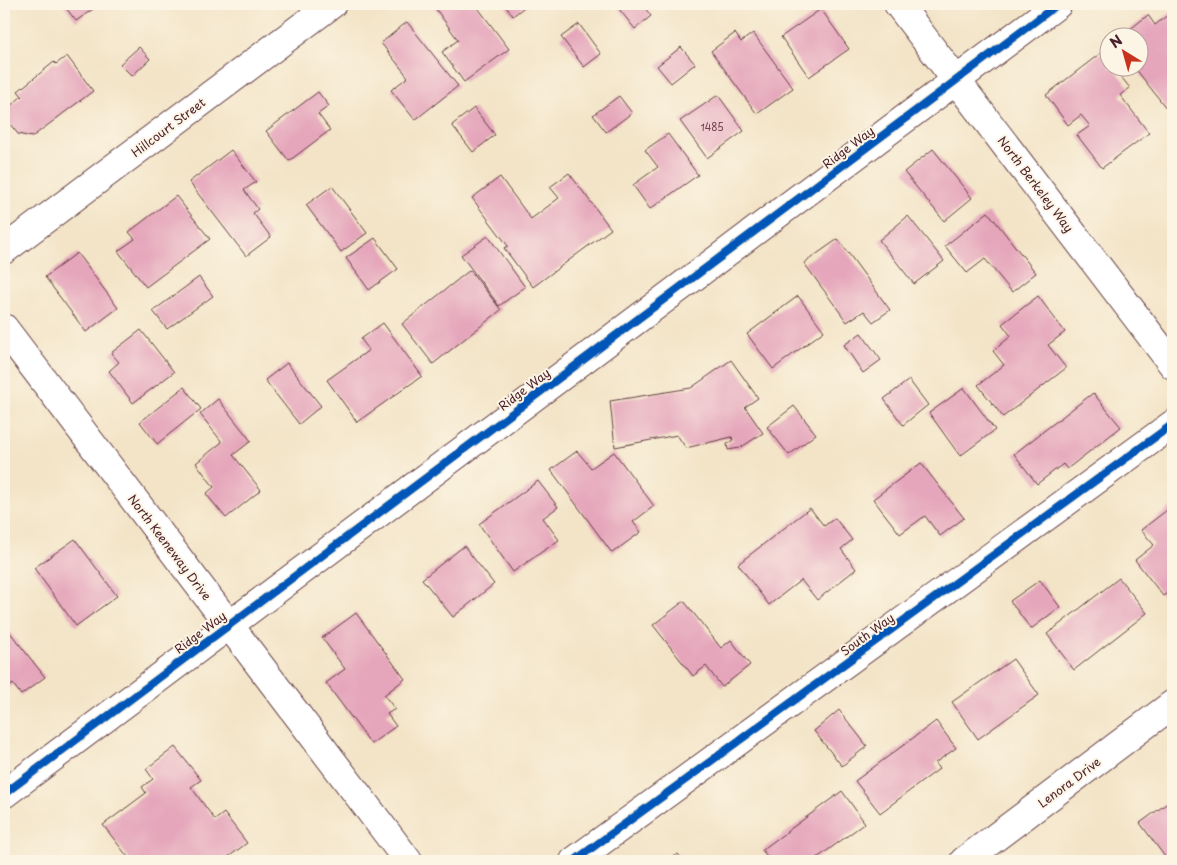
<svg xmlns="http://www.w3.org/2000/svg" width="1177" height="865" font-family="'Playpen Sans',sans-serif">
	<rect width="100%" height="100%" fill="#fcf5e5"/>
	<filter id="ink" filterUnits="userSpaceOnUse"><feTurbulence type="fractalNoise" baseFrequency=".02" numOctaves="2"/><feDisplacementMap in="SourceGraphic" scale="10" xChannelSelector="R" yChannelSelector="G"/><feConvolveMatrix kernelMatrix="1 2 1 2 8 2 1 2 1" color-interpolation-filters="sRGB"/></filter>
	<filter id="wash" filterUnits="userSpaceOnUse"><feTurbulence type="fractalNoise" baseFrequency=".0096" numOctaves="4" result="noise"/><feDisplacementMap in="SourceGraphic" scale="20" xChannelSelector="R" yChannelSelector="G"/><feGaussianBlur stdDeviation="1.12" result="paint"/><feColorMatrix in="noise" values="0 0 0 0 0 0 0 0 0 0 0 0 0 0 0 0 0 1.4 0 .05"/><feComposite in="paint" operator="in"/></filter>
	<g filter="url(#wash)">
		<rect width="100%" height="100%" fill="#f3e4c7"/>
		<g id="blocks">
			<g fill="#e5a6bb">
				<path d="M63,4H100L76,21Z"/>
				<path d="M435,4H475L509,49L464,82L442,52L458,40L433,5Z"/>
				<path d="M504,4H528L513,16Z"/>
				<path d="M615,4H642L651,16L635,29Z"/>
				<path d="M821,9L849,49L809,77L781,37Z"/>
				<path d="M1173,11V110L1170,113L1135,68H1140V38H1119L1148,15L1155,25Z"/>
				<path d="M407,22L458,86L415,120L391,90L408,77L381,43Z"/>
				<path d="M579,24L601,54L584,67L561,37Z"/>
				<path d="M735,33L741,42L753,33L793,88L757,114L711,51Z"/>
				<path d="M139,47L150,59L132,76L120,64Z"/>
				<path d="M681,47L695,64L671,83L657,66Z"/>
				<path d="M1102,52L1110,62V68H1114L1130,88L1120,95L1149,133L1102,168L1077,135L1090,126L1081,115L1068,125L1046,95Z"/>
				<path d="M67,56L93,91L32,137L18,134L9,123V107L22,96L18,91L54,62L56,64Z"/>
				<path d="M318,92L329,106L318,114L330,130L289,161L266,131Z"/>
				<path d="M718,95L744,131L707,158L680,121Z"/>
				<path d="M619,96L632,113L606,132L593,115Z"/>
				<path d="M474,108L495,135L473,152L452,125Z"/>
				<path d="M668,134L698,175L650,209L633,185L658,167L645,150Z"/>
				<path d="M933,149L972,198L944,221L904,172Z"/>
				<path d="M231,150L256,182L244,190L258,209L253,213L271,237L246,256L189,182Z"/>
				<path d="M569,173L611,229L533,287L504,248L508,246L472,198L500,177L531,219L559,198L550,187Z"/>
				<path d="M332,186L367,233L341,252L306,205Z"/>
				<path d="M176,196L210,239L146,287L118,251L135,239L129,232Z"/>
				<path d="M988,212L1036,273L1012,292L985,259L967,273L945,246Z"/>
				<path d="M908,216L944,261L914,284L879,240Z"/>
				<path d="M488,236L525,287L499,306L461,255Z"/>
				<path d="M375,238L398,269L369,290L346,258Z"/>
				<path d="M838,239L890,310L873,322L864,311L847,322L804,263Z"/>
				<path d="M77,253L118,308L86,332L45,277Z"/>
				<path d="M470,270L501,310L433,364L402,324Z"/>
				<path d="M199,277L213,296L167,329L153,311Z"/>
				<path d="M798,296L824,331L773,369L747,334Z"/>
				<path d="M1038,296L1065,332L1048,345L1066,368L1003,417L978,385L1004,365L993,351L1011,336L1002,324Z"/>
				<path d="M383,323L422,376L357,422L327,380L369,350L361,339Z"/>
				<path d="M141,330L174,372L133,403L109,371L119,362L111,353Z"/>
				<path d="M861,333L881,360L863,373L844,345Z"/>
				<path d="M731,360L758,398L745,407L763,433L740,448L728,450L727,444L733,440L732,437L686,448L677,435L615,447L610,401L691,388Z"/>
				<path d="M287,363L321,406L299,424L265,380Z"/>
				<path d="M909,380L928,405L903,425L884,399Z"/>
				<path d="M184,387L201,409L157,444L140,422Z"/>
				<path d="M964,388L995,430L960,456L929,413Z"/>
				<path d="M1093,393L1121,427L1067,469L1063,464L1037,484L1014,454Z"/>
				<path d="M218,399L251,441L233,455L261,490L226,518L206,494L214,487L196,463L222,442L200,414Z"/>
				<path d="M794,406L816,434L789,455L767,427Z"/>
				<path d="M577,451L591,468L614,452L654,506L633,522L641,532L612,553L551,470Z"/>
				<path d="M921,463L964,518L940,536L925,516L900,534L873,499Z"/>
				<path d="M538,481L558,507L543,518L559,540L513,572L479,524Z"/>
				<path d="M1171,507L1173,509V589L1163,596L1135,560L1154,545L1141,530Z"/>
				<path d="M810,508L824,526L835,518L852,540L841,549L856,569L817,600L801,580L769,605L738,564Z"/>
				<path d="M75,539L117,596L76,626L34,568Z"/>
				<path d="M464,546L494,584L453,617L422,579Z"/>
				<path d="M1119,578L1147,613L1074,670L1047,634Z"/>
				<path d="M1040,580L1060,607L1031,629L1010,601Z"/>
				<path d="M684,601L721,648L731,640L750,665L722,687L706,666L693,676L653,625Z"/>
				<path d="M356,613L405,679L384,695L395,709L387,714L396,726L371,744L326,683L345,669L322,638Z"/>
				<path d="M5,626L45,677L21,695L13,684L4,691Z"/>
				<path d="M1013,659L1039,695L978,739L952,702Z"/>
				<path d="M839,710L867,746L842,766L814,731Z"/>
				<path d="M936,721L956,748L935,763L939,769L880,813L855,781Z"/>
				<path d="M175,747L201,780L191,787L215,820L224,813L247,843L223,861H131L103,825L146,793L142,787L153,779L146,769Z"/>
				<path d="M842,791L865,823L813,861H771L762,850Z"/>
				<path d="M1173,799V861H1168L1140,823Z"/>
				<path d="M678,854L683,861H668Z"/>
				<path d="M659,855L664,861H650Z"/>
			</g>
		</g>
	</g>
	<g filter="url(#ink)">
		<use href="#blocks" fill-opacity="0" stroke="#633d42" stroke-width="1"/>
		<g fill="none" stroke-linecap="round" stroke-linejoin="round">
			<defs>
				<g id="minor">
					<path d="M898,4L1173,365"/>
					<path d="M4,250L332,4"/>
					<path d="M4,328L408,861"/>
					<path d="M4,794L1058,4"/>
					<path d="M574,861L1173,424"/>
					<path d="M964,861L1173,704"/>
				</g>
			</defs>
			<use href="#minor" stroke="#633d42" stroke-width="30"/>
			<use href="#minor" stroke="#fff" stroke-width="28"/>
			<defs>
				<g id="cycleway">
					<path d="M4,794L1058,4"/>
					<path d="M574,861L1173,424"/>
				</g>
			</defs>
			<use href="#cycleway" stroke="#fcf5e5" stroke-width="11"/>
			<use href="#cycleway" stroke="#0057b8" stroke-width="8"/>
		</g>
	</g>
	<g text-anchor="middle" dominant-baseline="central" stroke-width="4" stroke-linejoin="round" paint-order="stroke">
		<g font-size="10" fill="#71414f">
			<text x="712" y="126">1485</text>
		</g>
		<g font-size="12" fill="#4a1f2b" stroke="#fcf5e5">
			<text transform="translate(168 127) rotate(-37)">Hillcourt Street</text>
			<text transform="translate(848 147) rotate(-37)">Ridge Way</text>
			<text transform="translate(1036 184) rotate(53)">North Berkeley Way</text>
			<text transform="translate(524 389) rotate(-37)">Ridge Way</text>
			<text transform="translate(170 547) rotate(53)">North Keeneway Drive</text>
			<text transform="translate(200 632) rotate(-37)">Ridge Way</text>
			<text transform="translate(867 634) rotate(-36)">South Way</text>
			<text transform="translate(1069 782) rotate(-37)">Lenora Drive</text>
		</g>
	</g>
	<rect width="1177" height="865" fill="none" stroke="#fcf5e5" stroke-width="20"/>
	<g transform="translate(1124 52) rotate(323)"><circle r="24" fill="#fcf5e5" stroke="#b59f9b"/>
	<path d="M0-4L9 19L0 12L-9 19Z" fill="#c8321e"/>
	<text y="-8" font-size="14" font-weight="bold" text-anchor="middle" fill="#4a1f2b">N</text>
	</g>
</svg>
